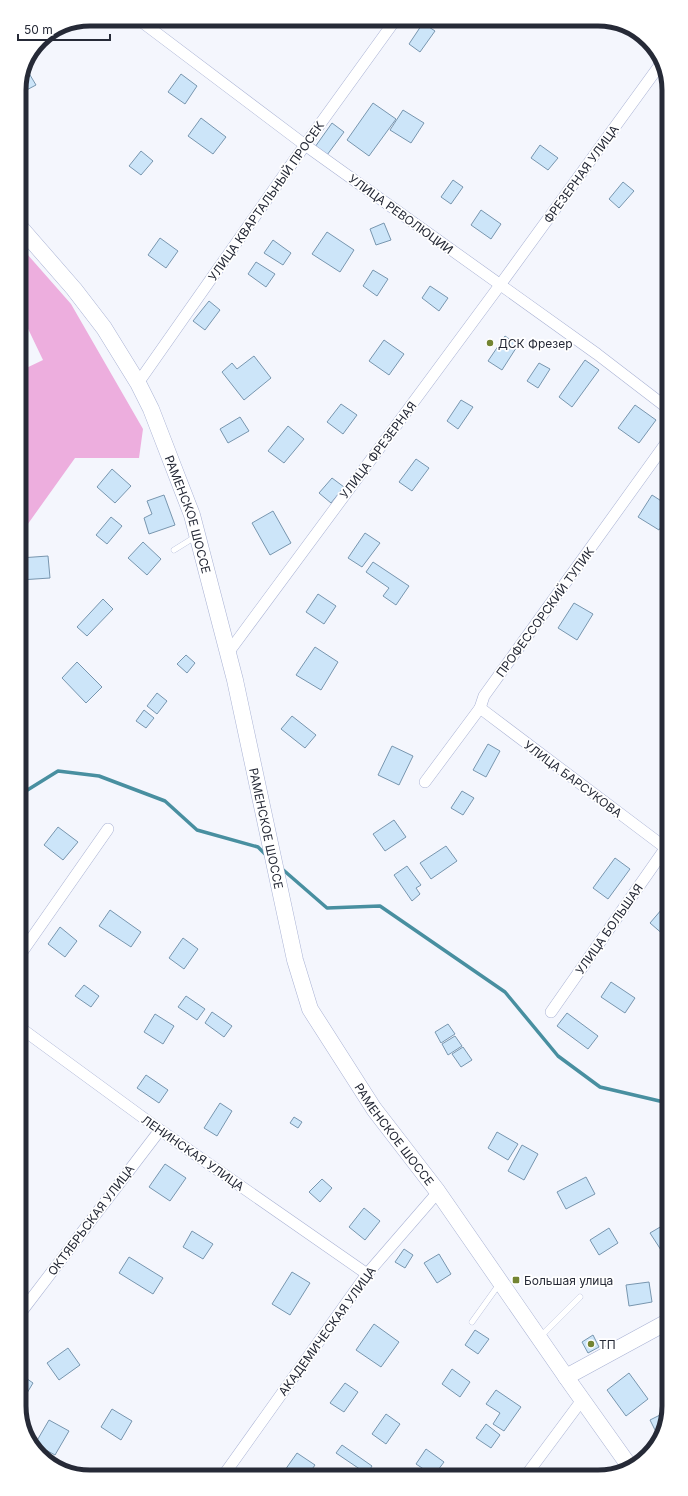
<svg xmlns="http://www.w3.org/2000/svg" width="688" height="1496" font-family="Inter,sans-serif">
	<rect width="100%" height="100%" fill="#f4f6fd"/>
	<path fill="#edaede" d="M20,246L71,304L143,429L139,458H75L20,535V371L43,360L20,312Z"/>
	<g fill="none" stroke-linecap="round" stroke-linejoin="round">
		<g stroke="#488fa0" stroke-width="3.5">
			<path d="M21,794L58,771L99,776L165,801L197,830L258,847L266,855"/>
			<path d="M281,868L327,908L380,906L505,992L558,1056L600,1087L668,1103"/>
		</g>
	</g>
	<g fill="#cce5f9" stroke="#7896af">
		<path d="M423,23L435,31L420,52L409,44Z"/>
		<path d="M26,70H27L36,85L19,94V85Z"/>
		<path d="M181,74L197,86L185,104L168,92Z"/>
		<path d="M373,103L396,119L369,156L347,140Z"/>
		<path d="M403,110L424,123L411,143L390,130Z"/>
		<path d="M201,118L226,137L213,154L188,136Z"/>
		<path d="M332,123L344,132L327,155L315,147Z"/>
		<path d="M540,145L558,158L548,170L531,158Z"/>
		<path d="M141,151L153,161L141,175L129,166Z"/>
		<path d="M453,180L463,187L451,204L441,197Z"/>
		<path d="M623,182L634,191L619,208L609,199Z"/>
		<path d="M481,210L501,224L491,239L471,225Z"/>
		<path d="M384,223L391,240L376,245L370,229Z"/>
		<path d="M327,232L354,250L340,272L312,254Z"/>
		<path d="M160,238L178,251L166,268L148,255Z"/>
		<path d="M273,240L291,253L283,265L264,253Z"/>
		<path d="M256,262L275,274L266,287L248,274Z"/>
		<path d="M373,270L388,279L377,296L363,286Z"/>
		<path d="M430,286L448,298L439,311L422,298Z"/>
		<path d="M209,301L220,310L205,330L193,321Z"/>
		<path d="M505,336L518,345L502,370L488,361Z"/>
		<path d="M384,340L404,354L389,375L369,361Z"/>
		<path d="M254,356L271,378L244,400L222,372L232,363L237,369Z"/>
		<path d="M585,360L599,370L572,407L559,397Z"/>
		<path d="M539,363L550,369L538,388L527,381Z"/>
		<path d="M461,400L473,407L458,429L447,421Z"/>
		<path d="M341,404L357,415L343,434L327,422Z"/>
		<path d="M635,405L656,420L639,443L618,428Z"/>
		<path d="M240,417L249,431L228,443L220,429Z"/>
		<path d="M288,426L304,439L284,463L268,451Z"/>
		<path d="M416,459L429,468L412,491L399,482Z"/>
		<path d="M112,469L131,486L115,503L97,487Z"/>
		<path d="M332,478L344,487L331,503L319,493Z"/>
		<path d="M164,495L175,525L149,534L144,518L152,514L147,501Z"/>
		<path d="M652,495L666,504V518L659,530L638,517Z"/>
		<path d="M273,511L291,543L270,555L252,523Z"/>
		<path d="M111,517L122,526L107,544L96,535Z"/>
		<path d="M365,533L380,543L362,567L348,558Z"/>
		<path d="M143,542L161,559L147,575L128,558Z"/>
		<path d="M48,556L50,578L20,580V558Z"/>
		<path d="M373,562L409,586L396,605L383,596L389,588L366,572Z"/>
		<path d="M318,594L336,606L324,624L306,612Z"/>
		<path d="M103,599L113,609L87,636L77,627Z"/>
		<path d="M574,603L593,614L577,640L558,628Z"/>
		<path d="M315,647L338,662L321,690L296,675Z"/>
		<path d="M186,655L195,663L187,673L177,664Z"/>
		<path d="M77,662L102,687L86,703L62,678Z"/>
		<path d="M157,693L167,701L157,714L147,706Z"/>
		<path d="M144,710L154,718L146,728L136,721Z"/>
		<path d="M292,716L316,735L305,748L281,729Z"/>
		<path d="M488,744L500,751L486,777L473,770Z"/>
		<path d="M392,746L413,756L399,785L378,775Z"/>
		<path d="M462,791L474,798L463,815L451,808Z"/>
		<path d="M394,820L406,837L385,851L373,834Z"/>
		<path d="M58,827L78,842L63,860L44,845Z"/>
		<path d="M446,846L457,861L431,879L420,863Z"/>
		<path d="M615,858L630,869L608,899L593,888Z"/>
		<path d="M407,866L421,885L416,888L420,894L412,901L394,875Z"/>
		<path d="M668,902V932L665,936L650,923Z"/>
		<path d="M110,910L141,932L131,947L99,926Z"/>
		<path d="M60,927L77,941L65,957L48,944Z"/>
		<path d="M183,938L198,949L184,969L169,958Z"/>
		<path d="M611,982L635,998L625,1013L601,997Z"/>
		<path d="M84,985L99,996L91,1007L75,996Z"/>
		<path d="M186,996L205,1009L197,1020L178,1007Z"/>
		<path d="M212,1012L232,1026L224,1037L205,1023Z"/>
		<path d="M567,1013L598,1036L588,1049L557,1026Z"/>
		<path d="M155,1014L174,1026L163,1044L144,1032Z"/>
		<path d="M448,1024L455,1034L441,1043L435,1032Z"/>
		<path d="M455,1036L462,1046L448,1055L442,1044Z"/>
		<path d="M463,1047L472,1060L461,1067L452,1054Z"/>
		<path d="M146,1075L168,1090L159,1103L137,1088Z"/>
		<path d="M220,1103L232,1111L217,1136L204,1128Z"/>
		<path d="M294,1117L302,1122L298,1128L290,1123Z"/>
		<path d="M497,1132L518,1144L508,1160L488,1148Z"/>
		<path d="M522,1145L538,1154L524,1180L508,1171Z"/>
		<path d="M165,1164L186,1178L170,1201L149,1187Z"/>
		<path d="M586,1177L595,1194L566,1209L557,1192Z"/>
		<path d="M322,1179L332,1188L320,1202L309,1192Z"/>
		<path d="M364,1208L380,1221L365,1240L349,1227Z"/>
		<path d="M667,1223L669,1246L661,1250L650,1233Z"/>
		<path d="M609,1228L618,1243L599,1255L590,1240Z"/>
		<path d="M192,1231L213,1244L203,1259L183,1247Z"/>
		<path d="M404,1249L413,1255L405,1268L395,1262Z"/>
		<path d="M439,1254L451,1274L437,1283L424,1263Z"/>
		<path d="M129,1257L163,1278L153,1294L119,1273Z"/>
		<path d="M292,1272L310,1283L290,1315L272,1304Z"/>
		<path d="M649,1282L652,1302L629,1306L626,1285Z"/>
		<path d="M374,1324L399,1342L381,1367L356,1350Z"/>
		<path d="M475,1330L489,1339L478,1354L465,1345Z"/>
		<path d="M593,1335L599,1347L588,1353L582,1342Z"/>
		<path d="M68,1348L80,1365L59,1380L47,1363Z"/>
		<path d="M452,1369L470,1382L460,1397L442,1384Z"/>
		<path d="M629,1373L648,1399L626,1416L607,1390Z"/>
		<path d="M23,1376L33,1383L24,1398L23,1397Z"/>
		<path d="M345,1383L358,1392L344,1412L330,1403Z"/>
		<path d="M496,1390L521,1407L504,1431L493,1424L500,1413L486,1404Z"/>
		<path d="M112,1409L132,1421L121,1440L101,1427Z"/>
		<path d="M666,1412L667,1414L661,1430L656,1432L650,1420Z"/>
		<path d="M386,1414L400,1424L386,1444L372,1434Z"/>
		<path d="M49,1420L69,1431L55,1455L35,1444Z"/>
		<path d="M486,1424L500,1435L491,1448L476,1438Z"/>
		<path d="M342,1445L372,1466L367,1474L336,1453Z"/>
		<path d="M426,1449L444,1462L435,1474H431L416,1464Z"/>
		<path d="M297,1453L315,1465L308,1475H293L285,1470Z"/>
	</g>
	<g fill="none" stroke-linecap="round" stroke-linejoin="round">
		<defs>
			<g id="lane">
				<path d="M174,550L195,537"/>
				<path d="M472,1322L500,1283"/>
				<path d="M541,1336L580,1297"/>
			</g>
			<g id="street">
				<path d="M138,19L305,145L597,354L666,407"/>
				<path d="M138,383L305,145L396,19"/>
				<path d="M228,653L500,285L662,62"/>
				<path d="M480,708L667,849"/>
				<path d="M425,782L480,708L484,696L666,443"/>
				<path d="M22,952L108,829"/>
				<path d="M551,1012L667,846"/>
				<path d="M22,1029L160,1130L367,1274"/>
				<path d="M22,1311L160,1130"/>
				<path d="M527,1474L582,1400"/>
				<path d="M223,1476L367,1274L438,1192"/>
			</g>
			<g id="secondary">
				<path id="s1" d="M20,227L74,289L104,328L138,383L151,409L192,515L235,680L295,960L310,1009L374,1109L438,1192L571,1384L630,1467"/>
				<path d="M566,1377L669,1321"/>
			</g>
		</defs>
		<use href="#lane" stroke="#a9b2d4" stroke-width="6"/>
		<use href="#street" stroke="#a9b2d4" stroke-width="12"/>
		<use href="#secondary" stroke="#a9b2d4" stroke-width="17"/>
		<use href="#lane" stroke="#fff" stroke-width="5.5"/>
		<use href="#street" stroke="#fff" stroke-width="11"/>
		<use href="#secondary" stroke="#fff" stroke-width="16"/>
	</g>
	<g fill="#738432" stroke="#fff" stroke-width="1.5">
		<circle cx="490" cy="343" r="4"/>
		<rect x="512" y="1276" width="8" height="8" rx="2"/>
		<circle cx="591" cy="1344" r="4"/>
	</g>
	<g text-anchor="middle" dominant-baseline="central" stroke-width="3.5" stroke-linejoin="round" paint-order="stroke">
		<g font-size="12" fill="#262a37" stroke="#fff">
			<text transform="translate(581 174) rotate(-54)">ФРЕЗЕРНАЯ УЛИЦА</text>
			<text transform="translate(266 201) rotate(-55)">УЛИЦА КВАРТАЛЬНЫЙ ПРОСЕК</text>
			<text transform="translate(401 214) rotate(36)">УЛИЦА РЕВОЛЮЦИИ</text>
			<text transform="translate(378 450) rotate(-53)">УЛИЦА ФРЕЗЕРНАЯ</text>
			<text stroke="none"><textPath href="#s1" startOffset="337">РАМЕНСКОЕ ШОССЕ</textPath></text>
			<text transform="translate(545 612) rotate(-54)">ПРОФЕССОРСКИЙ ТУПИК</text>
			<text transform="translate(573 779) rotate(37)">УЛИЦА БАРСУКОВА</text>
			<text stroke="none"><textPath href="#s1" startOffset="661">РАМЕНСКОЕ ШОССЕ</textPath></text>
			<text transform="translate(609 929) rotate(-55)">УЛИЦА БОЛЬШАЯ</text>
			<text stroke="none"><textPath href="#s1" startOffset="998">РАМЕНСКОЕ ШОССЕ</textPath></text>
			<text transform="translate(193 1153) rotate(35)">ЛЕНИНСКАЯ УЛИЦА</text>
			<text transform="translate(91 1220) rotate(-53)">ОКТЯБРЬСКАЯ УЛИЦА</text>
			<text transform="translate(327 1331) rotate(-54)">АКАДЕМИЧЕСКАЯ УЛИЦА</text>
		</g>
		<g font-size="12" fill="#262a37" stroke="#fff" text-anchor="start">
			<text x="498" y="343">ДСК Фрезер</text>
			<text x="524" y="1280">Большая улица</text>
			<text x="599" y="1344">ТП</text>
		</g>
	</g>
	<path d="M0 0H688V1496H0ZM90 26H598A64 64 0 0 1 662 90V1406A64 64 0 0 1 598 1470H90A64 64 0 0 1 26 1406V90A64 64 0 0 1 90 26Z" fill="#fff" fill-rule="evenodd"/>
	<path fill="none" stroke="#262a37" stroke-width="5" d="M90 26H598A64 64 0 0 1 662 90V1406A64 64 0 0 1 598 1470H90A64 64 0 0 1 26 1406V90A64 64 0 0 1 90 26Z"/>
	<path d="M18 34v6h92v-6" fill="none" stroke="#262a37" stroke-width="2"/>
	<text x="24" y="34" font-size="12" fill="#262a37" stroke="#ffffff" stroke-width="3" paint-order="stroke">50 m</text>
</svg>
